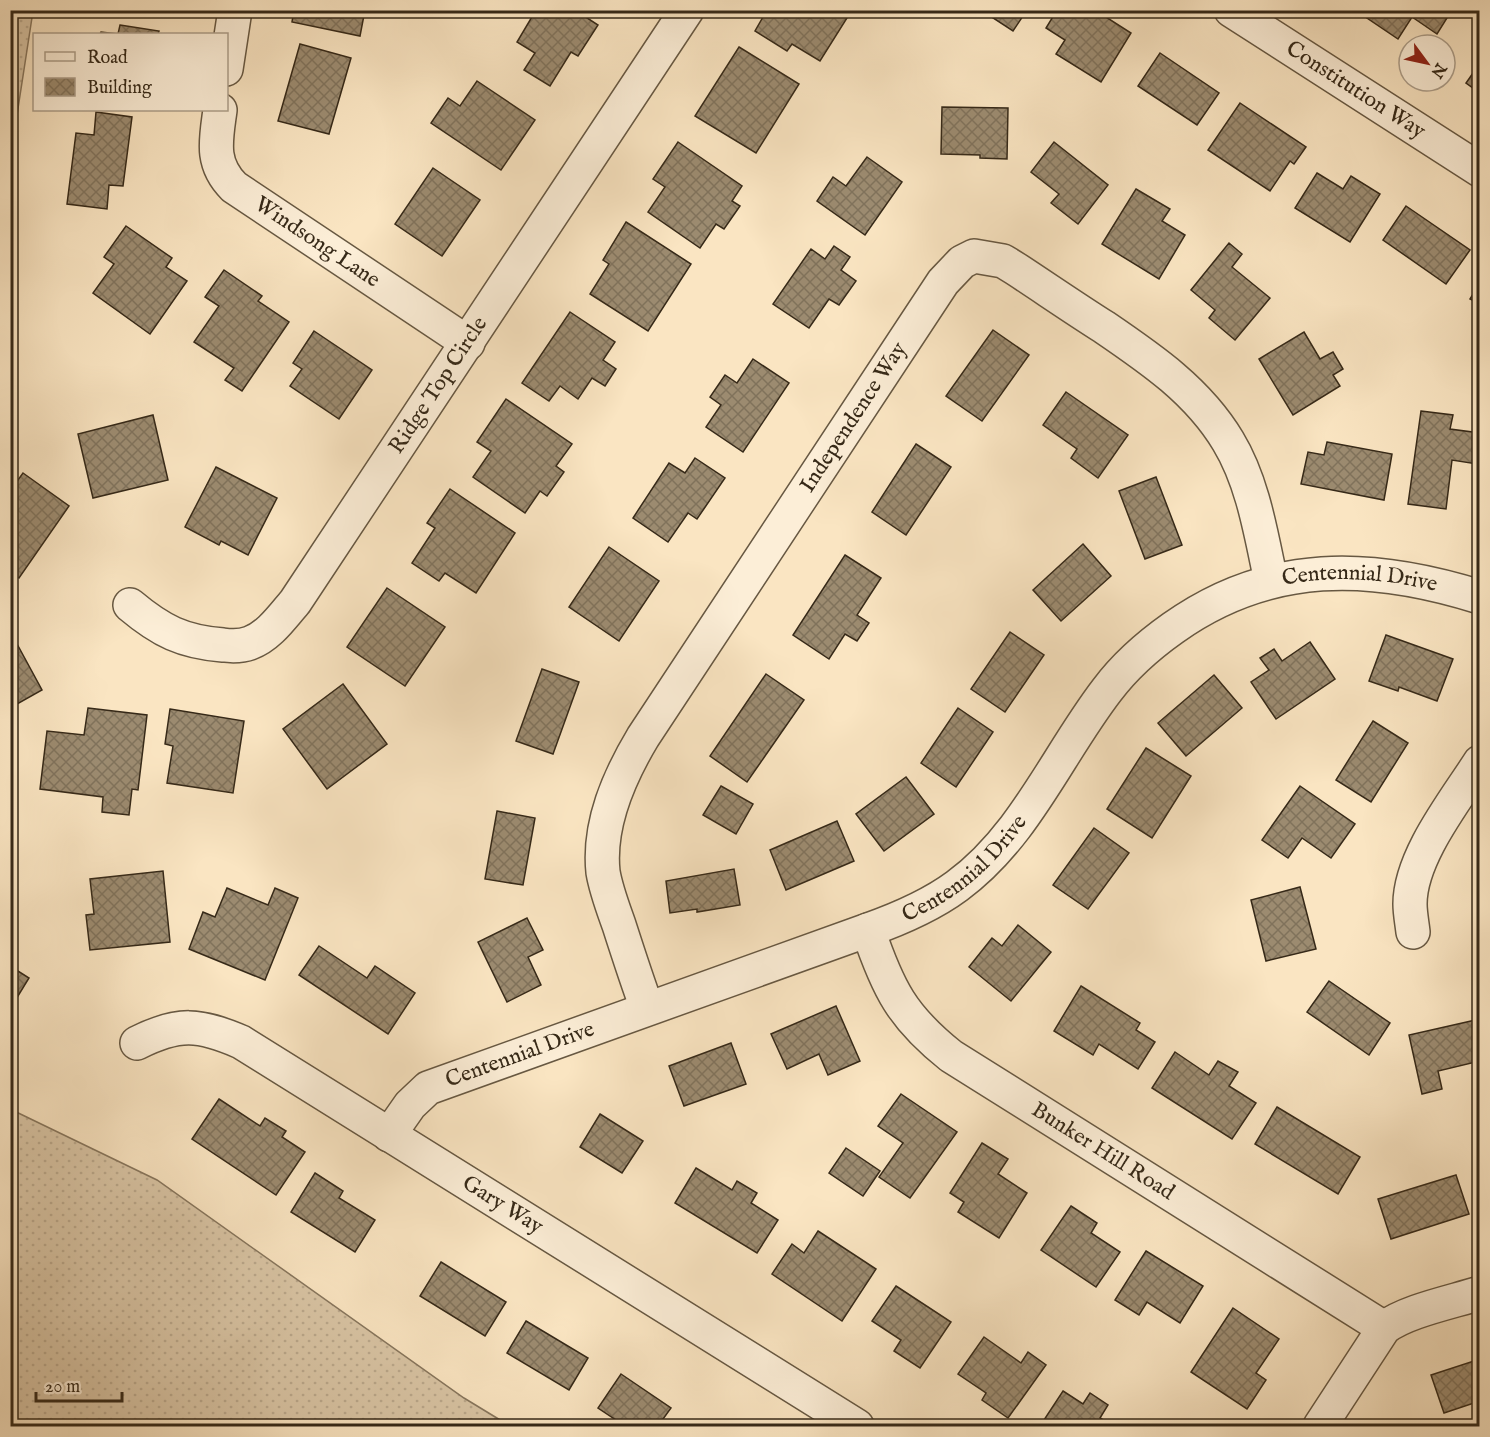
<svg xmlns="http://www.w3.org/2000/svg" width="1490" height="1437" font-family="'IM FELL English',serif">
	<defs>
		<pattern id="grass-dots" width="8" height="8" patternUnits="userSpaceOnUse" patternTransform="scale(1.5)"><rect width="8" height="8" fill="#d9c5a5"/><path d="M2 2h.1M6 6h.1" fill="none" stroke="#bba98d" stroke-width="1.8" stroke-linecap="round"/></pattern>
		<pattern id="building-cross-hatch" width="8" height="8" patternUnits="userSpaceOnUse" patternTransform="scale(1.5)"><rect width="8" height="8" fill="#9c8b70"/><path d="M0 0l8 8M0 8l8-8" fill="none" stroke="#80725b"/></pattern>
	</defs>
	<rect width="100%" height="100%" fill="#fae5c2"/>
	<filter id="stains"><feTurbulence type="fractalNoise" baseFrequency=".00333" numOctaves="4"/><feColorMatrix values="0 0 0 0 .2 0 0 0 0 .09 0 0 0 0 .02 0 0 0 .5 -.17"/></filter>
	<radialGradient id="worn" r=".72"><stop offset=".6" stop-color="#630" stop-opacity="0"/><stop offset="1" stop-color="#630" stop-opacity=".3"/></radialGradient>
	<g fill="url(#grass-dots)" stroke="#88775e" stroke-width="1.5">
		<path d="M11,10L33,11L11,154L10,11Z"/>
		<path d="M10,1109L157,1180L464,1398L510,1426H11Z"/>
	</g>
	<g fill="url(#building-cross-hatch)" stroke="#362918" stroke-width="1.5">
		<path d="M294,10H365L360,36L292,22Z"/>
		<path d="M536,10H575L598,25L578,56L571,52L550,86L524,70L535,53L517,42Z"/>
		<path d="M767,10H852L820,61L792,44L787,51L755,31Z"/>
		<path d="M989,10H1027L1013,31L987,14Z"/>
		<path d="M1057,10H1095L1131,33L1101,82L1056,54L1065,40L1046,28Z"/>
		<path d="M1368,10H1452L1437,34L1412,17L1398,39L1364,16Z"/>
		<path d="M120,25L159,31L158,34H100L101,32L118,34Z"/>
		<path d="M300,44L351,58L329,134L278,121Z"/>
		<path d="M739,47L799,84L756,153L695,116Z"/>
		<path d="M1160,53L1219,93L1197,125L1138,86Z"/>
		<path d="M1480,63V93L1466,83Z"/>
		<path d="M477,81L535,120L501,170L431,123L448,98L460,106Z"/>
		<path d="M1240,103L1306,147L1294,164L1290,161L1270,191L1208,150Z"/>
		<path d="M942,107L1008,108L1007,159L980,158V155L941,154Z"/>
		<path d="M96,112L132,117L123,186L109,185L107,209L67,204L76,133L94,135Z"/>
		<path d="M678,142L742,186L732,201L740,206L724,229L716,224L700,248L648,212L665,187L653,179Z"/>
		<path d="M1054,142L1108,185L1078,224L1051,203L1059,194L1031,172Z"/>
		<path d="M867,157L902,182L865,235L817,201L833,177L846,186Z"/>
		<path d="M433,168L480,200L442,256L395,224Z"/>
		<path d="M1317,173L1343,189L1351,176L1380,194L1350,242L1295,208Z"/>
		<path d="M1136,189L1170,209L1162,221L1185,235L1159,279L1102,244Z"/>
		<path d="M1406,206L1470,250L1446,284L1383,240Z"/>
		<path d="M626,222L691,264L648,331L590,294L609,264L603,260Z"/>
		<path d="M126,226L172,258L166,267L187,281L150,334L93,293L114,264L104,257Z"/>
		<path d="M1229,243L1242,254L1232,267L1270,298L1235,340L1209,318L1215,310L1191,290Z"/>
		<path d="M834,246L850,257L841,270L856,281L839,305L829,299L809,328L773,304L811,249L825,259Z"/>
		<path d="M224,270L262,296L258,301L289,322L242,391L225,380L234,368L194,342L219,306L205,297Z"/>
		<path d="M1480,283V304L1470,299Z"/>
		<path d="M570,312L615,342L603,360L616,369L605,386L592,378L578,399L560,386L549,401L522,383Z"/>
		<path d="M993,330L1029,355L982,421L946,396Z"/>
		<path d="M314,331L372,370L339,419L290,386L302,369L293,363Z"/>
		<path d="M1304,332L1320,359L1333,352L1343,369L1333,375L1340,386L1293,415L1259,359Z"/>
		<path d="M753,359L789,383L743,452L706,427L721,405L710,397L725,375L737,383Z"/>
		<path d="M1066,392L1128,435L1098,478L1071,458L1077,449L1043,425Z"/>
		<path d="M506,399L572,444L556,466L564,472L547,496L540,491L525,513L473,477L491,451L477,442Z"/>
		<path d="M1421,411L1453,415L1450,429L1480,433L1477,464L1452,460L1446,509L1408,504Z"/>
		<path d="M153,415L168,480L93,498L78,434Z"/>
		<path d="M1327,442L1392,454L1384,500L1301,484L1308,452L1324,455Z"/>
		<path d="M916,444L951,467L906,535L872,512Z"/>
		<path d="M695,458L725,478L697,519L688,513L668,542L633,518L669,463L685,473Z"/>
		<path d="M216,467L277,498L248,555L221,541L219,545L185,527Z"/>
		<path d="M23,473L69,506L19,578L10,572V491Z"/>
		<path d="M1156,477L1182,545L1145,559L1119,491Z"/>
		<path d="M450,489L515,533L476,593L445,573L439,581L412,563L435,528L427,523Z"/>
		<path d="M1083,544L1111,576L1061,621L1033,590Z"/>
		<path d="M609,547L659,581L619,641L569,607Z"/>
		<path d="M845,555L881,578L857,615L869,623L857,641L845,634L829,659L793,635Z"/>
		<path d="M387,588L445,627L405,686L347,647Z"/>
		<path d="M10,631L42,690L10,708Z"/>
		<path d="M1010,632L1044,655L1005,712L971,689Z"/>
		<path d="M1386,635L1453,659L1437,701L1399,687L1398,691L1369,681Z"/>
		<path d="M1310,642L1335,679L1276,719L1251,682L1269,670L1260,658L1274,649L1282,661Z"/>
		<path d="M542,669L579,682L553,754L516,741Z"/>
		<path d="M766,674L804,700L747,782L710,756Z"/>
		<path d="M1214,675L1242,708L1186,756L1158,723Z"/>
		<path d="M343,684L387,744L327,789L283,729Z"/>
		<path d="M88,708L147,715L138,790L132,789L129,815L102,812L103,797L40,789L47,731L84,735Z"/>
		<path d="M958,708L993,732L956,787L921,763Z"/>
		<path d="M170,709L244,721L233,793L167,783L173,746L165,744Z"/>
		<path d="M1373,721L1408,743L1371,802L1336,780Z"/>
		<path d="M1146,748L1191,776L1152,838L1107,809Z"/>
		<path d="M906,777L934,814L884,851L856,814Z"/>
		<path d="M721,786L753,804L736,834L703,815Z"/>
		<path d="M1300,786L1355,824L1331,858L1302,838L1288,858L1262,840Z"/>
		<path d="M497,811L535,818L523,885L485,879Z"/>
		<path d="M837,821L854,861L786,890L770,850Z"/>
		<path d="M1094,828L1129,853L1088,909L1053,885Z"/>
		<path d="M734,869L740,905L697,912V909L670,913L666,881Z"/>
		<path d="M163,871L170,942L90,950L86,915L94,914L90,879Z"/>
		<path d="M1300,887L1316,949L1266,961L1251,900Z"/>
		<path d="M227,888L268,905L275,888L298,898L265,980L189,949L203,912L215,917Z"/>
		<path d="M527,918L543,950L528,957L541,985L507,1002L478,942Z"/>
		<path d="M1018,925L1051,952L1011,1001L969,967L992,938L1002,946Z"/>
		<path d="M319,946L367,978L375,966L415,993L388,1034L299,975Z"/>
		<path d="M10,966L29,978L10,1009Z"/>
		<path d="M1329,981L1390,1023L1369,1055L1307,1012Z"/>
		<path d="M1081,986L1140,1023L1136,1030L1155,1042L1138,1069L1099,1044L1093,1055L1054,1031Z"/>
		<path d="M836,1006L860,1061L828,1075L819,1054L787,1069L771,1034Z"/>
		<path d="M1480,1019V1061L1438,1071L1442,1089L1422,1094L1409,1035Z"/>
		<path d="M731,1043L746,1084L684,1106L669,1066Z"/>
		<path d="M1175,1052L1209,1075L1218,1061L1238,1072L1229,1086L1256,1103L1232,1139L1152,1088Z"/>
		<path d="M901,1094L957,1132L910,1198L879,1177L903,1143L878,1126Z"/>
		<path d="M219,1099L260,1126L265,1118L286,1131L282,1137L305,1152L276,1195L192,1139Z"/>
		<path d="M1277,1107L1360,1157L1338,1194L1255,1144Z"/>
		<path d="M600,1114L643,1141L622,1173L580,1147Z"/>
		<path d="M982,1143L1008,1159L998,1174L1027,1193L999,1238L958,1212L964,1202L950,1193Z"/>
		<path d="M846,1148L880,1171L863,1196L829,1173Z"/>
		<path d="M696,1168L732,1190L737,1181L757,1193L751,1203L778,1220L757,1253L675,1203Z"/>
		<path d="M315,1173L343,1191L339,1198L375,1220L355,1252L291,1212Z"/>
		<path d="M1456,1175L1469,1214L1391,1239L1378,1199Z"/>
		<path d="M1071,1206L1097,1223L1091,1233L1120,1252L1096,1287L1041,1250Z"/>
		<path d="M818,1231L876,1269L842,1321L772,1274L792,1244L804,1253Z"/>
		<path d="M1146,1251L1203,1286L1180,1323L1147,1302L1139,1315L1115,1300Z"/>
		<path d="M441,1262L506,1302L485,1336L420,1296Z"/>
		<path d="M896,1286L951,1322L920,1368L894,1351L901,1340L872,1321Z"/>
		<path d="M1233,1308L1279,1339L1256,1373L1266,1380L1247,1409L1191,1372Z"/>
		<path d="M526,1321L588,1358L569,1390L507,1353Z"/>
		<path d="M984,1337L1021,1363L1028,1352L1046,1365L1008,1418L982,1400L986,1393L958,1374Z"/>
		<path d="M1480,1359V1401L1444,1413L1431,1375Z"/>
		<path d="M621,1374L671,1408L658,1426H625L598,1408Z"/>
		<path d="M1063,1391L1083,1404L1090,1393L1108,1405L1100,1418L1114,1426H1040Z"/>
	</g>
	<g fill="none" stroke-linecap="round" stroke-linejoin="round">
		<defs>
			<g id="minor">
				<path id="s1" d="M1231,10L1480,170"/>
				<path d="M226,69L235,10"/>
				<path id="s2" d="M220,110C216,140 210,163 234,187L468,343"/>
				<path id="s3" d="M130,605C161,631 183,642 223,645C231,646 242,646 250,643C269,636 282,617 295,602L687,10"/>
				<path id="s4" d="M868,930C888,989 902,1017 951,1056L1384,1328"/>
				<path d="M1413,932C1412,923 1410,913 1410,904C1410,857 1455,801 1480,762"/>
				<path id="s5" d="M647,1008C637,981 628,953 619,925C613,908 606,890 603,872C598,824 619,777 643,737L943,282L962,262L974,256L1003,261L1016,269C1045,288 1074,308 1104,327C1151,359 1198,391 1228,441C1253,482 1261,534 1271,581"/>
				<path id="s6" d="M137,1043C179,1022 199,1024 241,1042L857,1426"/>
				<path id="s7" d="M389,1135L410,1105L428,1088L868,930C899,919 930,906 957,886C1025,836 1057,755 1107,690C1125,666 1149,645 1173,628C1270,559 1371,563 1480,597"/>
				<path d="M1320,1426L1384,1328C1406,1311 1452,1302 1480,1293"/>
			</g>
		</defs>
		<use href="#minor" stroke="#675842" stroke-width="36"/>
		<use href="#minor" stroke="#fceed7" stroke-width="33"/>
	</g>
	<g text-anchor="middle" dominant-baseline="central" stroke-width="4.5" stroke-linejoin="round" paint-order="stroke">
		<g font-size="22" fill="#362918" stroke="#fceed7">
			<text stroke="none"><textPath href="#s1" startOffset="148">Constitution Way</textPath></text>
			<text stroke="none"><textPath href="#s2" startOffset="182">Windsong Lane</textPath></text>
			<text stroke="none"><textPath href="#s3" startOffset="452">Ridge Top Circle</textPath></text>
			<text stroke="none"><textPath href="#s5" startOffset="669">Independence Way</textPath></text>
			<text stroke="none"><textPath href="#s7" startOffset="1166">Centennial Drive</textPath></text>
			<text stroke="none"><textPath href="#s7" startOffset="645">Centennial Drive</textPath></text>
			<text stroke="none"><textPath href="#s7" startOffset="159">Centennial Drive</textPath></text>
			<text stroke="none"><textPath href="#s4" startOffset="333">Bunker Hill Road</textPath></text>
			<text stroke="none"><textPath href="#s6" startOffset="417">Gary Way</textPath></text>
		</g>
	</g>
	<rect width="1490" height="1437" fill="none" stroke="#fae5c2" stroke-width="36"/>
	<rect x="12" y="12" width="1466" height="1413" fill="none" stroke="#362918" stroke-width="3"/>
	<rect x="18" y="18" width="1454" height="1401" fill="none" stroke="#362918" stroke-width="1.5"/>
	<rect x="33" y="33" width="195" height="78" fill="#fceed7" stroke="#ad9f8b" stroke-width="1.5"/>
	<rect x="45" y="52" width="30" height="9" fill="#fceed7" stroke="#ad9f8b" stroke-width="1.5"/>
	<text x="87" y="63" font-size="18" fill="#362918">Road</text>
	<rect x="45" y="78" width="30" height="18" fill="url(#building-cross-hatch)" stroke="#ad9f8b" stroke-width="1.5"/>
	<text x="87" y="93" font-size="18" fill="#362918">Building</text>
	<g transform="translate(1427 63) rotate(123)"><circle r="28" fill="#fceed7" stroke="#ad9f8b" stroke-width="1.5"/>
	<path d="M0-4.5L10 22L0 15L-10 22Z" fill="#8f2418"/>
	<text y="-9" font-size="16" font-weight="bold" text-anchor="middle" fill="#362918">N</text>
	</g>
	<path d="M36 1392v9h86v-9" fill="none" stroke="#362918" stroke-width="3"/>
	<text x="45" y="1392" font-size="18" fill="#362918" stroke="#fceed7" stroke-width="4.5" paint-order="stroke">20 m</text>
	<rect width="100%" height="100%" filter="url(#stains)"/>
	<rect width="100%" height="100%" fill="url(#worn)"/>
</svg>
